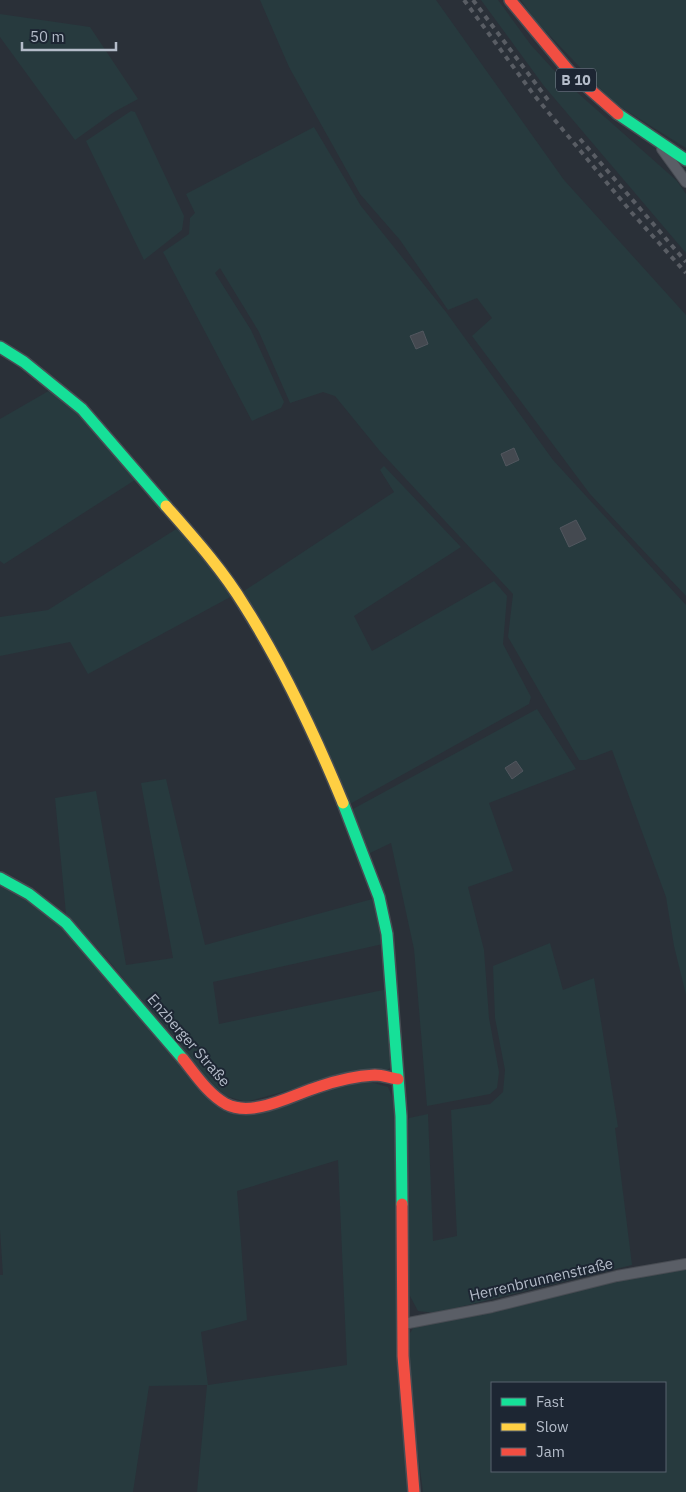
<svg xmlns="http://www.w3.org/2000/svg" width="686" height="1492" font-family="'IBM Plex Sans',sans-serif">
	<rect width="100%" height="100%" fill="#2a3038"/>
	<g fill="#273a3e" fill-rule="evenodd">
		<path d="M260,0H436L564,180L686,315V596L590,494L472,336L492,318L477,298L448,310L400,240L360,194L289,67Z"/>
		<path d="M481,0H498L531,45L562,79L677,181L686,194V253L544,86Z"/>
		<path d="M521,0H686V148L614,103L535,20Z"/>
		<path d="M0,14L90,27L138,99L114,112L75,140L0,37Z"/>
		<path d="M131,111L135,112L184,216L182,230L144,260L86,141Z"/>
		<path d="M314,127L361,206L446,312L553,460L686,605V995L674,946L666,897L612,750L586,760H579L508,637L513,594L379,450L335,396L323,392L290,403L259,332L220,268L215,273L251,330L284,402L281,408L252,421L163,252L189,234L190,218L195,213L186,194Z"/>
		<path d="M52,389L81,414L138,478L4,564L0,561V419Z"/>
		<path d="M384,466L461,547L354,616L372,651L494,581L507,596L503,644L531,697L529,704L350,804L241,593L394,492L380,470Z"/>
		<path d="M181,526L234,595L88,674L70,642L0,656V617L48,610Z"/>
		<path d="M537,709L576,769L489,803L513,871L468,887L484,950L489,1018L499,1072L497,1088L490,1094L427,1106L414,949L391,843L368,854L351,813L353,809Z"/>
		<path d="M166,779L205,945L376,898L383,944L213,982L219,1024L388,989L394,1065L387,1070H362L246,1102L226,1096L208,1081L109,961L66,914L55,798L96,791L126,965L173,958L141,783Z"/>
		<path d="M0,884L31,900L72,935L218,1107L239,1115L344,1085L370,1082L388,1087L395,1103L409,1492H197L207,1385L149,1386L133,1492H0V1275H3L0,1230ZM338,1160L347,1365L208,1385L201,1332L247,1320L237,1191Z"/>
		<path d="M550,943L563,990L594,978L618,1127L615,1128L632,1265L435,1313L418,1311L410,1296L406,1123L409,1118L428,1114L433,1241L457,1236L451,1110L490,1104L503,1092L505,1070L495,1018L493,966Z"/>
		<path d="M686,1268V1492H423L412,1408L408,1336L414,1327L502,1310L616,1281ZM492,1383H665V1471H492Z"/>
	</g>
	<g fill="#444950" stroke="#52575f">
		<path d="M423,331L428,344L416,349L410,336Z"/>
		<path d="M514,448L519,460L506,466L501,454Z"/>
		<path d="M576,520L586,539L569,547L560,528Z"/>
		<path d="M516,761L523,771L512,779L505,768Z"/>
	</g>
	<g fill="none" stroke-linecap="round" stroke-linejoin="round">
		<defs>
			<g id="street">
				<path d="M662,149L686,182"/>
				<path d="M403,1324L492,1307L617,1276L686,1264"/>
			</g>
			<g id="fast">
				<path d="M618,114L686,160"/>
				<path d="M0,347L24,362L82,409L166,506"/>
				<path d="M343,803L379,897L387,934L401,1116L402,1204"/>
				<path d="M0,878L29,894L66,923L183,1059"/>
			</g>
			<path id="slow" d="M166,506C194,538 222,569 244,605C284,668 315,735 343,803"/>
			<g id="jam">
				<path d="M510,0L569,71L618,114"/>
				<path d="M183,1059C196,1075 208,1094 226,1104C253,1118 292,1095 318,1087C335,1081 357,1076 375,1075C382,1075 391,1078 398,1079"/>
				<path d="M402,1204L403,1356L414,1492"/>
			</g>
		</defs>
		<use href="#street" stroke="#484c53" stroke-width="12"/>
		<use href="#fast" stroke="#484c53" stroke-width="14"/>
		<use href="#slow" stroke="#484c53" stroke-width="14"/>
		<use href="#jam" stroke="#484c53" stroke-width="14"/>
		<use href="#street" stroke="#5a5e66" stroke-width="10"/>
		<use href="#fast" stroke="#16e098" stroke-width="11"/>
		<use href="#slow" stroke="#ffcf43" stroke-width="11"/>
		<use href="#jam" stroke="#f24e42" stroke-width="11"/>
		<g stroke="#595d64" stroke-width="4" stroke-dasharray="5 5" stroke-linecap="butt">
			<path d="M464,0L534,95L632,213L686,273"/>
			<path d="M473,0L551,104"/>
			<path d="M580,139L686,262"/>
		</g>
	</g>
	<g text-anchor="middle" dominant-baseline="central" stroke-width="4" stroke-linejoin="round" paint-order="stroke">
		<rect fill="#1d2633" stroke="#878f9c" stroke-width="1" x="556" y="68.5" width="40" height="23" rx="4"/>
		<g font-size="14" font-weight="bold" fill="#b4bcc9">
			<text x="576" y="80">B 10</text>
		</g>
		<g font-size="15" fill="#b4bcc9" stroke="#1d2633">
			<text transform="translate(189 1040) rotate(49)">Enzberger Straße</text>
			<text transform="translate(541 1279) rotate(-13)">Herrenbrunnenstraße</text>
		</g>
	</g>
	<rect x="491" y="1382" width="175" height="90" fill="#1d2633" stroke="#59626f"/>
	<rect x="501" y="1398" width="25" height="8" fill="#16e098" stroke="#59626f"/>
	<text x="536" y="1407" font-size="15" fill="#b4bcc9">Fast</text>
	<rect x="501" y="1423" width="25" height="8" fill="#ffcf43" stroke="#59626f"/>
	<text x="536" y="1432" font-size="15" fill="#b4bcc9">Slow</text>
	<rect x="501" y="1448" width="25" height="8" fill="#f24e42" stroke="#59626f"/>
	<text x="536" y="1457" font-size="15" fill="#b4bcc9">Jam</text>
	<path d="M22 42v8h94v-8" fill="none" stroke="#b4bcc9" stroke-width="2.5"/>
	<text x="30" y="42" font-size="15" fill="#b4bcc9" stroke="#1d2633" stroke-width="4" paint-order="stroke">50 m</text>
</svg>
